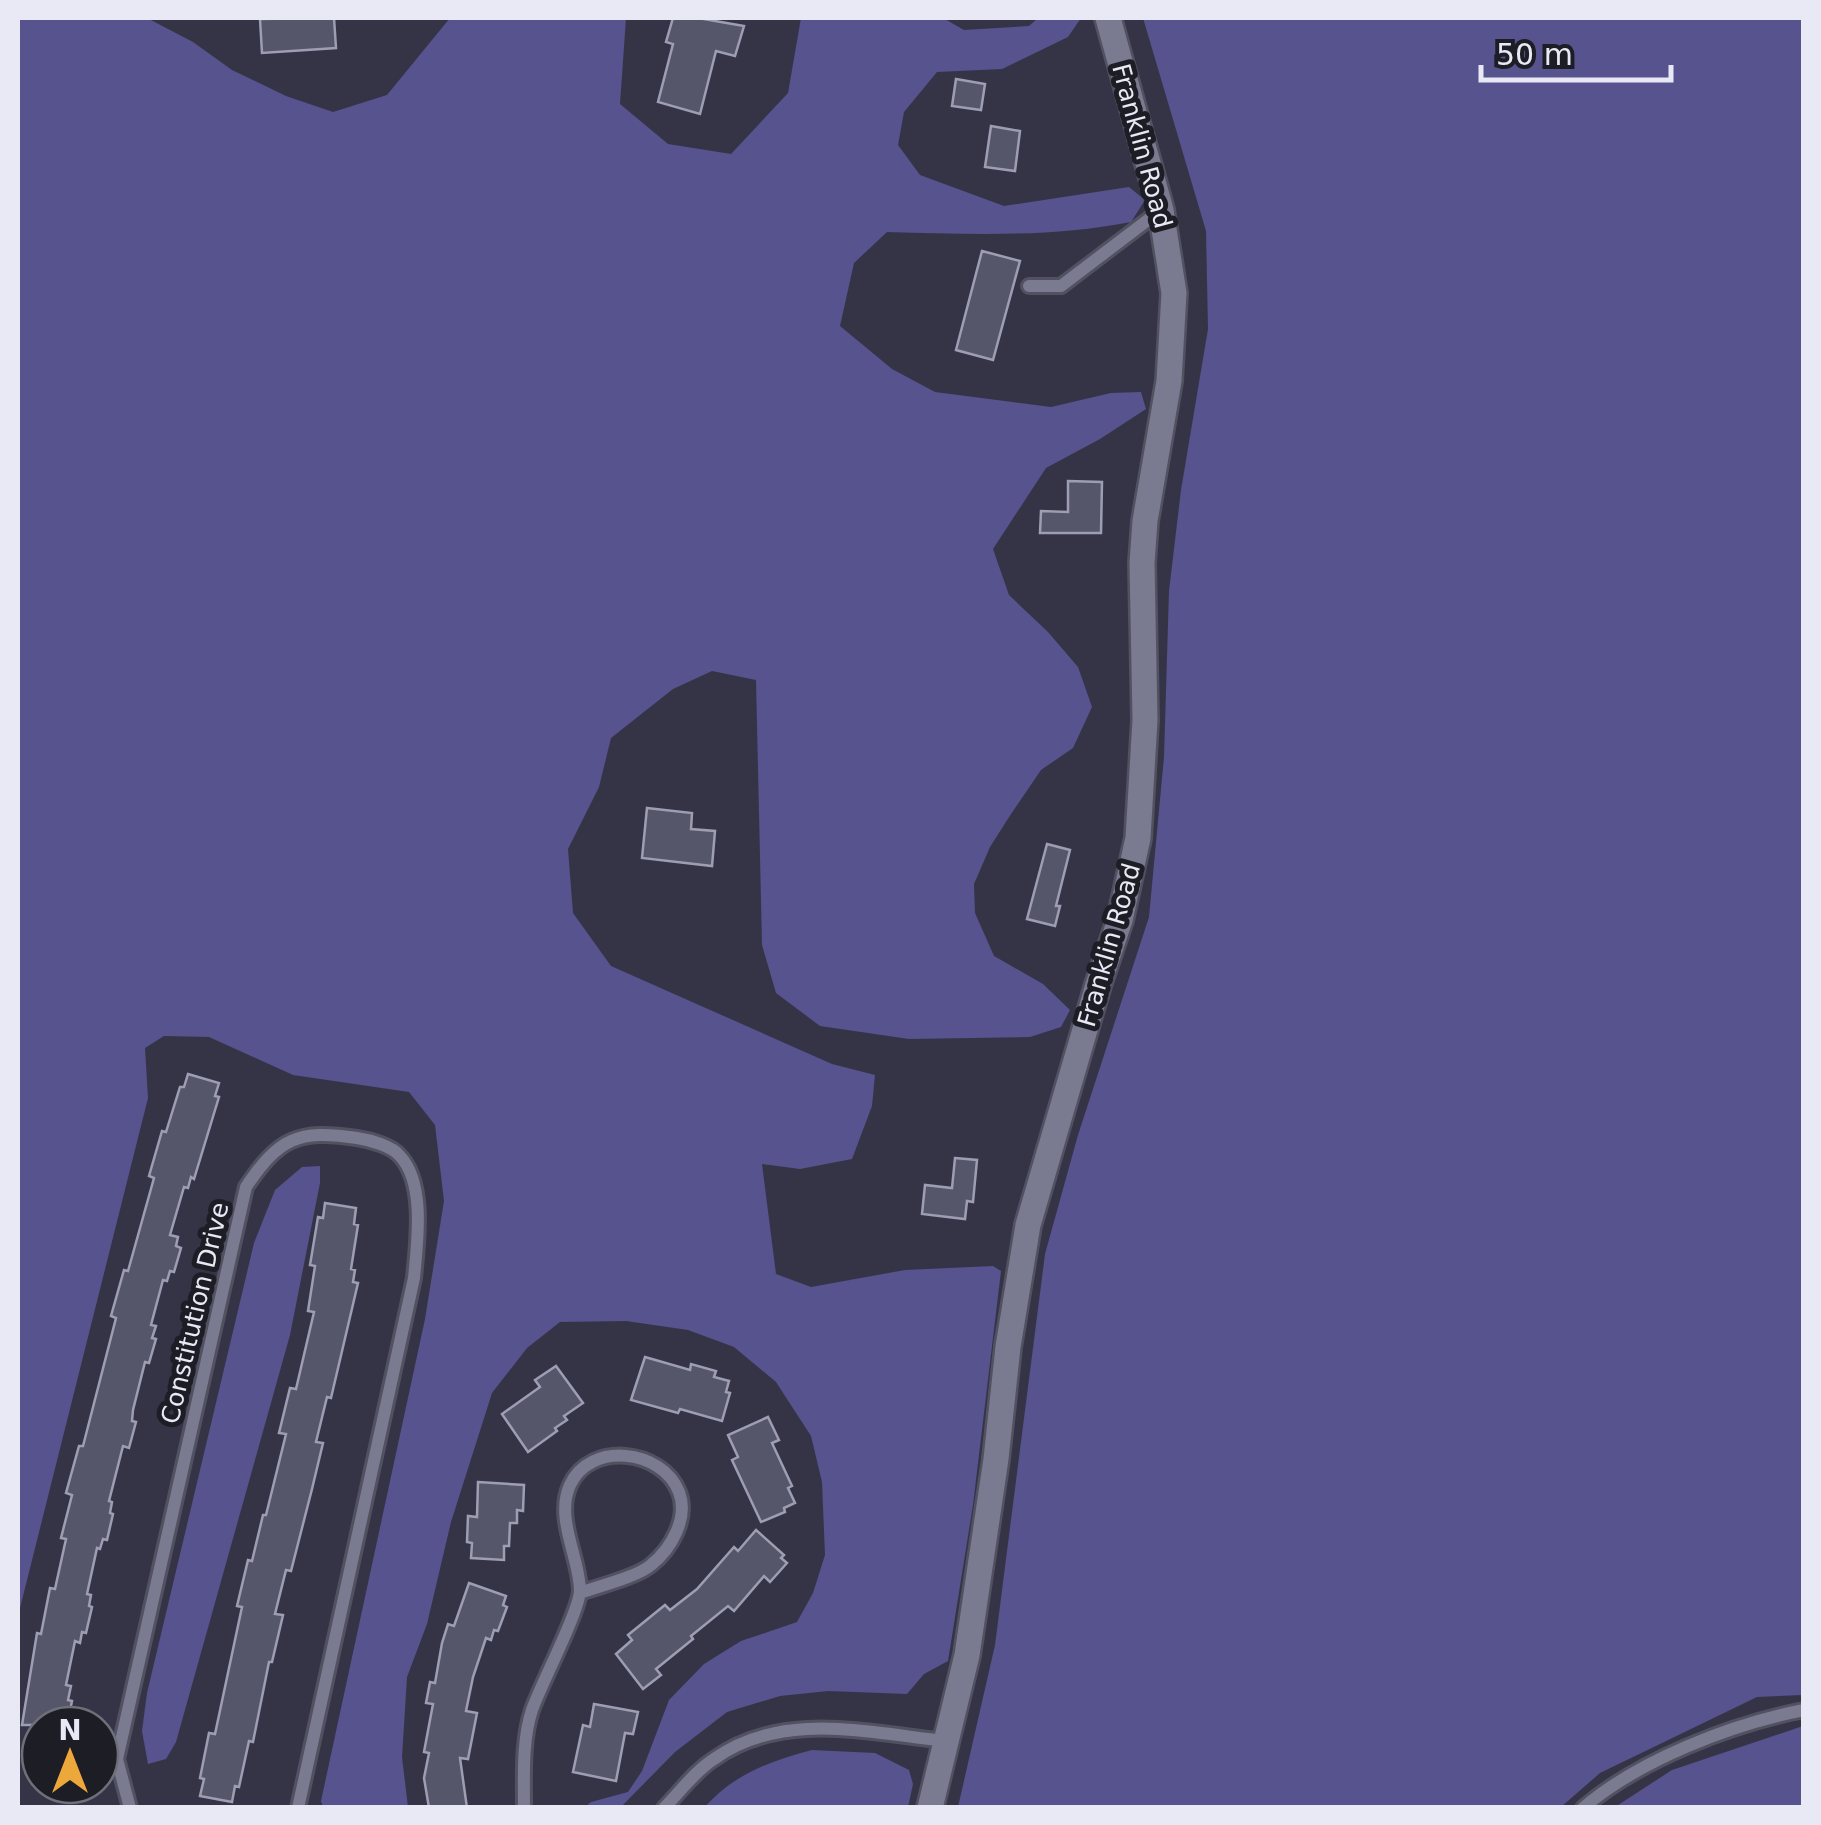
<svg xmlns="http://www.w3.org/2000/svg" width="1821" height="1825" font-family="'DejaVu Sans',sans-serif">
	<rect width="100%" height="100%" fill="#353447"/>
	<g fill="#56538e">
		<path d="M18,18H147L193,42L232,70L286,96L333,112L387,95L450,18H626L620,104L668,144L731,154L788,93L801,18H943L964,30L1029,26L1038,18H1081L1068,37L1002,69L937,72L904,112L898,145L920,175L1004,206L1129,187L1145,200L1131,222C1050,238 968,234 887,232L854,263L840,326L892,369L935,392L1051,407L1111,393L1141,392L1146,409L1100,439L1046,468L993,549L1009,595L1048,632L1078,667L1092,707L1073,748L1041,770L1011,814L990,847L974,884L975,913L994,956L1043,984L1070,1010L1061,1027L1030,1037L909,1039L820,1026L776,993L762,945L756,680L712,671L673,689L611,738L599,787L568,849L573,913L611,966L832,1064L875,1075L872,1106L852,1159L800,1169L762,1164L776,1274L811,1287L905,1270L993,1266L1001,1271L973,1505L948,1661L924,1674L907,1694L828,1691L780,1696L727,1712L675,1752L621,1807H585L591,1802L628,1792L642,1771L669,1700L704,1664L741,1641L797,1622L813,1593L825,1555L822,1482L811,1436L776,1382L734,1347L688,1330L626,1321L560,1322L527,1348L492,1393L451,1522L427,1624L407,1677L402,1757L408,1807H323L321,1801L425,1319L444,1201L435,1125L409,1092L293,1075L209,1037L164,1036L145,1048L148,1098L18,1616Z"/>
		<path d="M1143,18H1803V1695L1757,1697L1600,1773L1561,1807H958L995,1645L1045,1254L1078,1135L1149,917L1164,757L1169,591L1181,490L1208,329L1206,231Z"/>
		<path d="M320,1166V1183L290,1335L176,1742L166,1759L148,1764L142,1731L147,1693L254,1243L275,1190L302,1167Z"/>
		<path d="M1803,1726V1807H1615L1672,1770Z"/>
		<path d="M812,1750L875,1753L909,1770L913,1784L908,1807H705C734,1774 770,1761 812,1750Z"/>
	</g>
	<g fill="#56566a" stroke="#9d9db3" stroke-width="2.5">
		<path d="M320,18H334L336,48L262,53L260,19Z"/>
		<path d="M673,18H698L744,26L735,56L716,51L700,114L658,102L673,44L666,42Z"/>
		<path d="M956,79L985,84L981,110L952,106Z"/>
		<path d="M991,126L1020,131L1015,171L985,167Z"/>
		<path d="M982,251L1020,261L993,360L956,350Z"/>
		<path d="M1068,481L1102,482L1101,533H1040L1041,511L1068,512Z"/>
		<path d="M647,808L692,813L691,829L715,831L712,866L642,858Z"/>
		<path d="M1047,844L1070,850L1056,906H1060L1055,926L1027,919Z"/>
		<path d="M188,1074L219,1083L215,1096L219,1097L194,1179L191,1177L188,1188L184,1187L170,1235L178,1237L176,1246L181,1248L174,1272L170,1271L167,1281L163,1280L151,1325L156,1326L152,1338L156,1339L149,1363L145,1362L133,1410L132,1421L136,1422L129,1448L123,1446L109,1501L112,1502L110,1513L113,1514L107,1540L103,1539L100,1549L97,1548L87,1594L91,1595L89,1606L92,1607L86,1633L82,1632L80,1643L75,1641L66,1685L71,1686L68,1700L72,1701L67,1725H22L37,1633L41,1634L50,1588L55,1589L66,1539L61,1538L72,1495L66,1493L79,1446H83L116,1318L111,1316L124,1270L128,1271L154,1178L149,1176L162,1131L166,1132L180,1087H184Z"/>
		<path d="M955,1158L977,1160L973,1202L967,1201L965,1219L922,1214L925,1185L952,1188Z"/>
		<path d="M325,1203L356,1208L354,1224L358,1225L351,1269L355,1270L353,1282L358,1283L331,1398L327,1397L316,1442L323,1443L312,1489L291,1571L286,1570L275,1614L283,1615L272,1662H269L253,1742L249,1741L239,1787L235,1786L232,1802L200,1796L204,1779L200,1778L209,1733L215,1734L242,1607L237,1606L248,1560L252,1561L263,1515H266L286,1434L279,1433L290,1388L296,1389L314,1312L308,1311L315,1266L310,1265L318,1217L323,1218Z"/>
		<path d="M645,1357L690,1370L691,1364L716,1371L714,1377L729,1381L726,1392L730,1393L722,1421L680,1409L678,1413L631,1400Z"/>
		<path d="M556,1366L583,1403L564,1416L567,1420L555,1428L557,1431L528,1452L502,1414L540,1387L535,1380Z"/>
		<path d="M768,1417L779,1440L772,1443L792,1486L788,1488L795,1503L784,1508L785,1512L761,1522L732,1460L738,1457L728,1435Z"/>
		<path d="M478,1482L524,1485L523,1511L517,1510V1523H510L509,1546H504V1560L471,1558L472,1543L467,1542L468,1516L477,1517Z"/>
		<path d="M756,1530L784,1555L781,1558L787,1563L770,1582L764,1576L734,1611L728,1606L691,1636L693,1639L656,1669L661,1675L643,1689L616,1654L632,1640L628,1635L665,1605L670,1610L697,1589L734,1547L738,1551Z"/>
		<path d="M469,1583L506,1596L503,1605L507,1607L498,1631L494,1630L491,1640L486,1638L473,1677L466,1711L477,1713L468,1759L460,1758L467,1808H429L424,1778L429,1753L424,1752L433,1704L426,1703L430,1682L435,1683L442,1643L448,1624L454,1626Z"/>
		<path d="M594,1704L638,1712L633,1734L625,1733L616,1781L573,1772L583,1725L590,1727Z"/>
	</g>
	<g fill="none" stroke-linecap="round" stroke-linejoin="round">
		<defs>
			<g id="service">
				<path d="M1029,286H1061L1161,210"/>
				<path d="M130,1808L117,1759L246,1187C279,1138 298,1129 357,1138C370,1140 392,1146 400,1156C426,1184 417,1244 414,1278L298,1808"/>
				<path d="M524,1808C524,1776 522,1740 532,1710C541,1684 580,1610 580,1590C579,1556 555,1518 570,1485C590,1441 662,1449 679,1492C689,1518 671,1549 651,1565C637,1577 599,1586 580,1593"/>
				<path d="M664,1808C680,1792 695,1771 714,1759C783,1710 868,1733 946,1741"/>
				<path d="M1583,1808C1639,1760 1732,1724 1804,1710"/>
			</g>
			<path id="minor" d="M930,1808L967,1655L996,1459L1008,1347L1028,1225L1098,985L1120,920L1138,838L1145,720L1142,563L1145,521L1169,381L1174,293L1161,210L1108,18"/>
		</defs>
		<use href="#service" stroke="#515161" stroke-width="18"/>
		<use href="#minor" stroke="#515161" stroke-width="30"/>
		<use href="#service" stroke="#7a7a90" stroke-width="12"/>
		<use href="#minor" stroke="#7a7a90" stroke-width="25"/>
	</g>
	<g text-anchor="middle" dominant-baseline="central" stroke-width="10" stroke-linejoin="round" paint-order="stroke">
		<g font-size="25" fill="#e9e9f5" stroke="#1d1d26">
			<text transform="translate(1142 146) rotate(75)">Franklin Road</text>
			<text transform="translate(1109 945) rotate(-74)">Franklin Road</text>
			<text transform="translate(195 1313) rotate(-77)">Constitution Drive</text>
		</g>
	</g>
	<rect width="1821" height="1825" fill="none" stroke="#e9e9f5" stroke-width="40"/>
	<g transform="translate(70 1755)"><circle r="48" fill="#1d1d26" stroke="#6f6f79" stroke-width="2.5"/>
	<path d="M0-8L18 38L0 25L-18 38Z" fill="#eda83b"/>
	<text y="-15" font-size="28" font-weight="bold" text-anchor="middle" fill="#e9e9f5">N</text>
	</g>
	<path d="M1481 65v15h190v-15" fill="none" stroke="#e9e9f5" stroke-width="5"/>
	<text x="1496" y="65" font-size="30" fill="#e9e9f5" stroke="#1d1d26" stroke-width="8" paint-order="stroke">50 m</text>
</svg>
